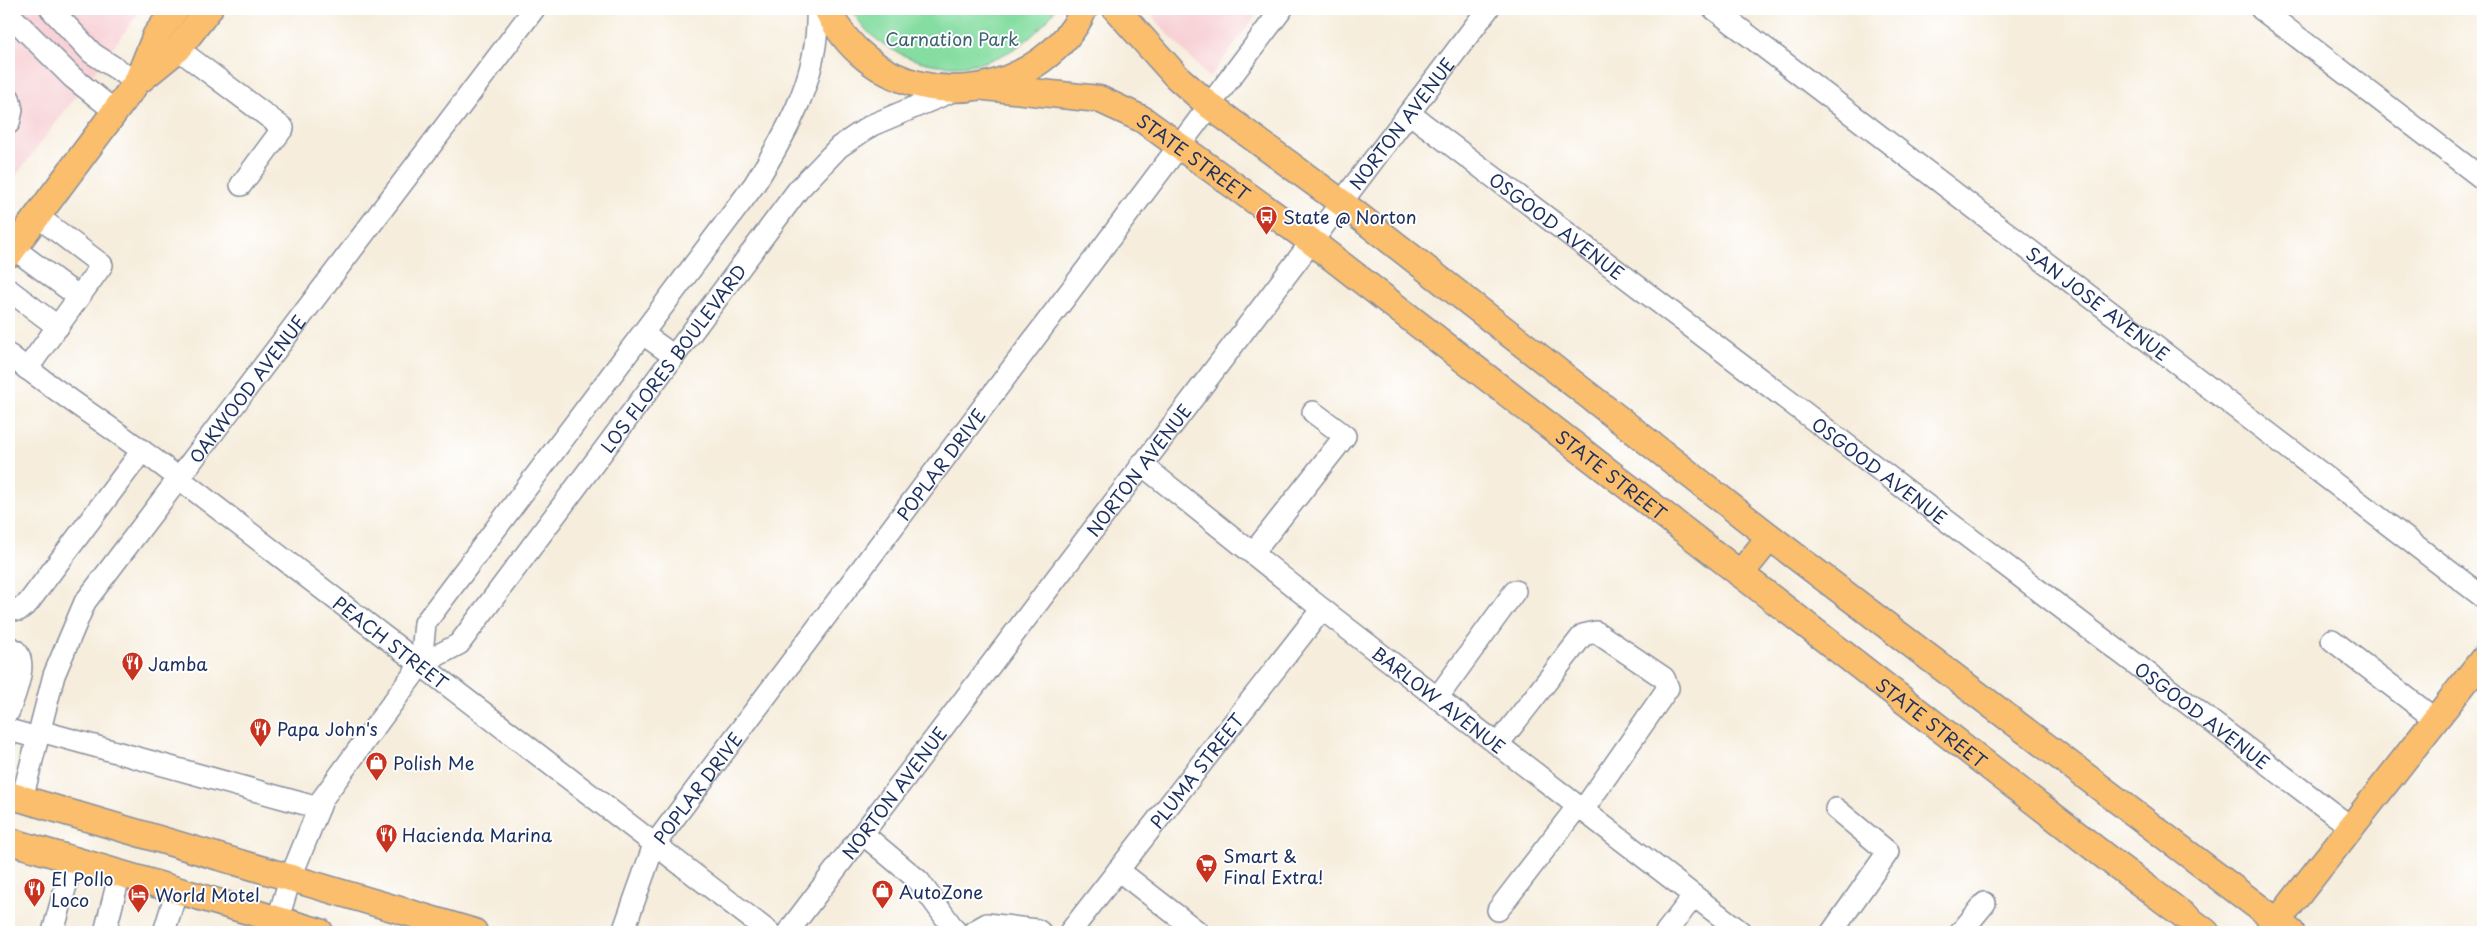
<svg xmlns="http://www.w3.org/2000/svg" width="2492" height="941" font-family="'Playpen Sans',sans-serif">
	<rect width="100%" height="100%" fill="#fff"/>
	<filter id="ink" filterUnits="userSpaceOnUse"><feTurbulence type="fractalNoise" baseFrequency=".02" numOctaves="2"/><feDisplacementMap in="SourceGraphic" scale="10" xChannelSelector="R" yChannelSelector="G"/><feConvolveMatrix kernelMatrix="1 2 1 2 8 2 1 2 1" color-interpolation-filters="sRGB"/></filter>
	<filter id="wash" filterUnits="userSpaceOnUse"><feTurbulence type="fractalNoise" baseFrequency=".0096" numOctaves="4" result="noise"/><feDisplacementMap in="SourceGraphic" scale="20" xChannelSelector="R" yChannelSelector="G"/><feGaussianBlur stdDeviation="1.12" result="paint"/><feColorMatrix in="noise" values="0 0 0 0 0 0 0 0 0 0 0 0 0 0 0 0 0 1.4 0 .05"/><feComposite in="paint" operator="in"/></filter>
	<g filter="url(#wash)">
		<rect width="100%" height="100%" fill="#f6eddc"/>
		<g fill="#f7cfd3">
			<path d="M9,9H142L9,185Z"/>
			<path d="M1149,9H1261L1209,78L1156,21Z"/>
		</g>
		<path fill="#85dda1" stroke="#508680" d="M850,9H1055C1014,71 935,85 875,38C865,31 858,19 850,9Z"/>
	</g>
	<g filter="url(#ink)">
		<g fill="none" stroke-linecap="round" stroke-linejoin="round">
			<defs>
				<g id="minor">
					<path d="M51,9L92,53L137,82"/>
					<path id="s1" d="M1714,9L2483,597"/>
					<path d="M2261,9L2483,179"/>
					<path d="M9,14L72,77L116,112"/>
					<path d="M178,49L283,128L241,185"/>
					<path d="M9,98L12,110L9,123"/>
					<path id="s2" d="M1409,113L2352,828"/>
					<path d="M13,248L79,297"/>
					<path d="M9,290L58,327"/>
					<path d="M643,334L674,356"/>
					<path id="s3" d="M9,355C62,396 119,432 172,473C371,626 569,780 769,932"/>
					<path d="M27,369L102,265L37,216"/>
					<path id="s4" d="M1141,464L1322,609L1741,932"/>
					<path d="M1253,553L1345,436L1313,412"/>
					<path d="M9,608L19,610L28,603L142,451"/>
					<path d="M2332,640L2436,720"/>
					<path d="M9,647C33,655 14,695 9,711"/>
					<path d="M421,664L425,623L754,185C788,131 820,74 817,9"/>
					<path d="M1437,698L1515,591"/>
					<path d="M9,730L38,738"/>
					<path d="M40,731L319,808"/>
					<path d="M1498,744L1583,635L1596,632L1664,678L1668,688L1583,810"/>
					<path id="s5" d="M22,799L54,675L85,602L534,9"/>
					<path d="M863,834L919,881L956,932"/>
					<path d="M1118,870L1198,932"/>
					<path d="M1498,910L1578,806"/>
					<path d="M53,932L73,860"/>
					<path d="M105,932L120,873"/>
					<path d="M164,932L177,890"/>
					<path id="s6" d="M274,932L290,879L323,798L421,664L459,644L798,190L839,147L872,125L955,90"/>
					<path id="s7" d="M623,932L654,845L1282,9"/>
					<path id="s8" d="M788,932C1021,624 1254,316 1488,9"/>
					<path d="M973,932L987,924L1037,930L1040,932"/>
					<path id="s9" d="M1070,932L1322,609"/>
					<path d="M1666,932L1694,896"/>
					<path d="M1832,932L1888,852L1836,809"/>
					<path d="M1961,932L1985,903"/>
				</g>
				<g id="major">
					<path d="M827,9C866,90 967,113 1040,61C1058,48 1075,30 1084,9"/>
					<path d="M1116,9L1177,77L1210,106L1342,203L1770,537L2291,932"/>
					<path d="M140,80L178,49L209,9"/>
					<path id="s10" d="M985,87L1099,99L1142,119L1312,242L2111,861L2206,932"/>
					<path d="M9,254L137,82L156,35L176,9"/>
					<path d="M1740,574L1770,537"/>
					<path d="M9,795L474,932"/>
					<path d="M9,841L320,932"/>
					<path d="M2269,932L2483,659"/>
				</g>
			</defs>
			<use href="#minor" stroke="#888e9d" stroke-width="24"/>
			<use href="#major" stroke="#888e9d" stroke-width="29"/>
			<use href="#minor" stroke="#fff" stroke-width="21"/>
			<use href="#major" stroke="#fabe6d" stroke-width="26"/>
		</g>
	</g>
	<defs>
		<symbol id="bus-pin" viewBox="-11 -11 22 30"><path d="M0 17L-7.5 6A9.5 9.5 0 1 1 7.5 6Z" fill="#c8321e" stroke="#fff"/><path d="M-5-6H5V4H4V6H2V4H-2V6H-4V4H-5ZM-3.5-4V0h7V-4ZM-3.5 1.2v1.5H-2V1.2ZM2 1.2v1.5H3.5V1.2Z" fill="#fff"/></symbol>
		<symbol id="restaurant-pin" viewBox="-11 -11 22 30"><path d="M0 17L-7.5 6A9.5 9.5 0 1 1 7.5 6Z" fill="#c8321e" stroke="#fff"/><path d="M-5-6h1v4h1v-4h1v4h1v-4h1v5L-1.5 .5V6h-2V.5L-5-1ZM5-6V6H3V1.5H1.5Q1.5-4 5-6Z" fill="#fff"/></symbol>
		<symbol id="shop-pin" viewBox="-11 -11 22 30"><path d="M0 17L-7.5 6A9.5 9.5 0 1 1 7.5 6Z" fill="#c8321e" stroke="#fff"/><path d="M-5-2.5h2.3a2.7 3.5 0 0 1 5.4 0H5L5.5 6h-11ZM-1.5-2.5h3a1.5 2.3 0 0 0-3 0Z" fill="#fff"/></symbol>
		<symbol id="supermarket-pin" viewBox="-11 -11 22 30"><path d="M0 17L-7.5 6A9.5 9.5 0 1 1 7.5 6Z" fill="#c8321e" stroke="#fff"/><path d="M-6-5.5h2.5l.6 2H6L4.5 2H-2.5L-4.4-4H-6ZM-1.5 3.2a1.3 1.3 0 1 0 .1 0ZM3 3.2a1.3 1.3 0 1 0 .1 0Z" fill="#fff"/></symbol>
		<symbol id="hotel-pin" viewBox="-11 -11 22 30"><path d="M0 17L-7.5 6A9.5 9.5 0 1 1 7.5 6Z" fill="#c8321e" stroke="#fff"/><path d="M-6-4.5h1.5V1H6V5H4.5V3h-9V5H-6ZM-4 0a1.8 1.8 0 1 1 3.6 0ZM.5 0V-2.5h3Q6-2.5 6 0Z" fill="#fff"/></symbol>
	</defs>
	<g fill-rule="evenodd">
		<use href="#bus-pin" x="1254" y="204" width="25" height="34"/>
		<use href="#restaurant-pin" x="120" y="650" width="25" height="34"/>
		<use href="#restaurant-pin" x="248" y="716" width="25" height="34"/>
		<use href="#shop-pin" x="364" y="750" width="25" height="34"/>
		<use href="#restaurant-pin" x="374" y="822" width="25" height="34"/>
		<use href="#supermarket-pin" x="1194" y="852" width="25" height="34"/>
		<use href="#restaurant-pin" x="22" y="876" width="25" height="34"/>
		<use href="#shop-pin" x="870" y="878" width="25" height="34"/>
		<use href="#hotel-pin" x="126" y="882" width="25" height="34"/>
	</g>
	<g text-anchor="middle" dominant-baseline="central" stroke-width="4" stroke-linejoin="round" paint-order="stroke">
		<g font-size="18" fill="#3b6372" stroke="#fff">
			<text x="952" y="38">Carnation Park</text>
		</g>
		<g font-size="18" fill="#1b2f5e" stroke="#fff">
			<text stroke="none"><textPath href="#s8" startOffset="1015">NORTON AVENUE</textPath></text>
			<text stroke="none"><textPath href="#s10" startOffset="226">STATE STREET</textPath></text>
			<text stroke="none"><textPath href="#s2" startOffset="186">OSGOOD AVENUE</textPath></text>
			<text stroke="none"><textPath href="#s1" startOffset="484">SAN JOSE AVENUE</textPath></text>
			<text stroke="none"><textPath href="#s6" startOffset="709">LOS FLORES BOULEVARD</textPath></text>
			<text stroke="none"><textPath href="#s5" startOffset="475">OAKWOOD AVENUE</textPath></text>
			<text stroke="none"><textPath href="#s7" startOffset="569">POPLAR DRIVE</textPath></text>
			<text stroke="none"><textPath href="#s8" startOffset="580">NORTON AVENUE</textPath></text>
			<text stroke="none"><textPath href="#s2" startOffset="591">OSGOOD AVENUE</textPath></text>
			<text stroke="none"><textPath href="#s10" startOffset="751">STATE STREET</textPath></text>
			<text stroke="none"><textPath href="#s3" startOffset="478">PEACH STREET</textPath></text>
			<text stroke="none"><textPath href="#s4" startOffset="380">BARLOW AVENUE</textPath></text>
			<text stroke="none"><textPath href="#s2" startOffset="996">OSGOOD AVENUE</textPath></text>
			<text stroke="none"><textPath href="#s10" startOffset="1156">STATE STREET</textPath></text>
			<text stroke="none"><textPath href="#s9" startOffset="205">PLUMA STREET</textPath></text>
			<text stroke="none"><textPath href="#s7" startOffset="164">POPLAR DRIVE</textPath></text>
			<text stroke="none"><textPath href="#s8" startOffset="175">NORTON AVENUE</textPath></text>
		</g>
		<g font-size="18" fill="#1b2f5e" stroke="#fff" text-anchor="start">
			<text x="1283" y="216">State @ Norton</text>
			<text x="148" y="663">Jamba</text>
			<text x="277" y="728">Papa John's</text>
			<text x="393" y="762">Polish Me</text>
			<text x="402" y="834">Hacienda Marina</text>
			<text x="1223" y="855">Smart &amp;<tspan x="1223" dy="21">Final Extra!</tspan></text>
			<text x="51" y="878">El Pollo<tspan x="51" dy="21">Loco</tspan></text>
			<text x="899" y="891">AutoZone</text>
			<text x="155" y="894">World Motel</text>
		</g>
	</g>
	<rect width="2492" height="941" fill="none" stroke="#fff" stroke-width="30"/>
</svg>
